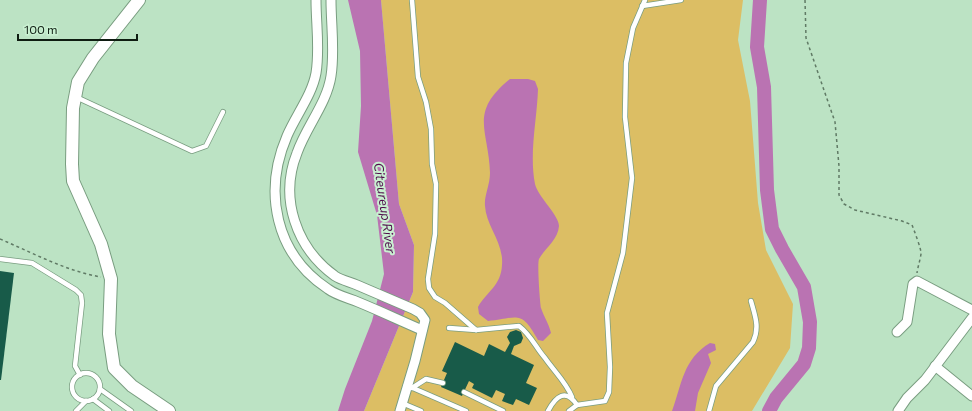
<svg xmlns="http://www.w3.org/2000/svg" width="972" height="411" font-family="Commissioner,sans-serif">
	<rect width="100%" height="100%" fill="#bce3c4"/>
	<path fill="#dcbe64" d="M381,0H743L738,40L750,101L758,203L766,250L793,304L790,348L752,411H364L413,292L414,245L399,204Z"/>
	<g fill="#ba73b2">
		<path d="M348,0H381L399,204L414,245L413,292L364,411H338L345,389L372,321L384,274L377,215L358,152L361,106L360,51Z"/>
		<path d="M510,79H528L535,81L538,89C537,120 529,153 535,184C538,197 559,215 559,226C558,240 545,248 539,259C537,263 540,303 541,308C544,317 549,324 551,333L543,341L538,340C521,309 518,318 488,321L479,314L478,307C487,291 501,286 502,265C504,243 486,226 485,206C484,196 490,185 490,173C489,130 468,113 510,79Z"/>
		<path d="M710,343L715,344L716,350L708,354L711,363L698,393L695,411H672C682,384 683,359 710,343Z"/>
	</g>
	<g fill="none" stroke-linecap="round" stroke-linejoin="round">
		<path stroke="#ba73b2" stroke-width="14" d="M760,0L757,47L764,87L767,190L772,229L782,249L804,287L810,322L809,348L804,364L776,398L769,411"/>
	</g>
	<g fill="#185b49">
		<path d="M0,271L14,273L1,380H0Z"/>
		<path d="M516,330L521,332L523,338L521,343L514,346L511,354L534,365L526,383L537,388L529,405L516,399L513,405L502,401L505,394L496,390L492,398L472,388L474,384L469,381L462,396L441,387L447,373L442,371L455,342L484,356L489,344L505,352L510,343L507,337L510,332Z"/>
	</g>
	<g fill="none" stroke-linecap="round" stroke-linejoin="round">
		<defs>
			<g id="service">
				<path d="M412,0L418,77L426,102L431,129L432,164L436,184L435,234L428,279L429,288L435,297L445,303L476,330"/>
				<path d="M642,6L681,0"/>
				<path d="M76,97L192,151L206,146L223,112"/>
				<path d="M0,259L32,263L76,290L81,295L82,303L75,366L80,375"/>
				<path d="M449,328L476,330L519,326C531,335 536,348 545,358C554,371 566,382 572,397"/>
				<circle cx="86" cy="387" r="14"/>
				<path d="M406,385L466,411"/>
				<path d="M412,388L426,379L443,383"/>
				<path d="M100,389L131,411"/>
				<path d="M464,392L503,411"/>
				<path d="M93,399L109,411"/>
				<path d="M402,403L421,411"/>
				<path d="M76,411L86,401"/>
				<path d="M548,411C556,396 566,388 577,405"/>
				<path d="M569,411L577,405L605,401L609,392L610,367L607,313L623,253L632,178L625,117L626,63L633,28L645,0"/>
				<path d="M709,411L716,386L753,342C760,327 755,316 751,301"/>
			</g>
			<g id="minor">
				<path d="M316,0C316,24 320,49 316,73C312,95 296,115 287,136C263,192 275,254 328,289C336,295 348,298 358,302C380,311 401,321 422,330"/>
				<path d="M331,0C331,25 335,51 331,76C327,103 306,127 297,153C279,198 296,248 335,276C341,280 350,282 357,285C376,293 394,301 413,309L420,313L425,320L415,361L400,411"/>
				<path d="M897,332L907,322L913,284L917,281L972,310"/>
				<path d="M935,366L972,396"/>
				<path d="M898,411L907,398L925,380L972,318"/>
			</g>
			<path id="tertiary" d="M139,0L93,58L78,82L73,108L72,164L73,181L101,244L111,279L109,334L114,368L132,386L169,411"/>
		</defs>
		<use href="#service" stroke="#799d80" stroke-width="6"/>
		<use href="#minor" stroke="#799d80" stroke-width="11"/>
		<use href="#tertiary" stroke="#799d80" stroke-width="14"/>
		<g stroke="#607a65" stroke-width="1.5" stroke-dasharray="3 3" stroke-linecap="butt">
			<path d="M805,0L806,38L835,122L839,166V195L844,204L855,210L902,221L912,225C914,230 922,251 921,254C920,261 918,266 917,273"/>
			<path d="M0,239C33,253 66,271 101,277"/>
		</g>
		<use href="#service" stroke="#fff" stroke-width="4.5"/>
		<use href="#minor" stroke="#fff" stroke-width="9"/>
		<use href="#tertiary" stroke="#fff" stroke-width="12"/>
	</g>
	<g text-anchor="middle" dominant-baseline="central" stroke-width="4" stroke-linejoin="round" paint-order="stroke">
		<g font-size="13" font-style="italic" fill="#500f4c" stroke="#c9f0d1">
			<text transform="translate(385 208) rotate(82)">Citeureup River</text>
		</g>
	</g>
	<path d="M18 34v6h119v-6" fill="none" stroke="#0e1c11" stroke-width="2"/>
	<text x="24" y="34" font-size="12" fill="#0e1c11" stroke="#c9f0d1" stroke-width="3" paint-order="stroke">100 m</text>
</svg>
